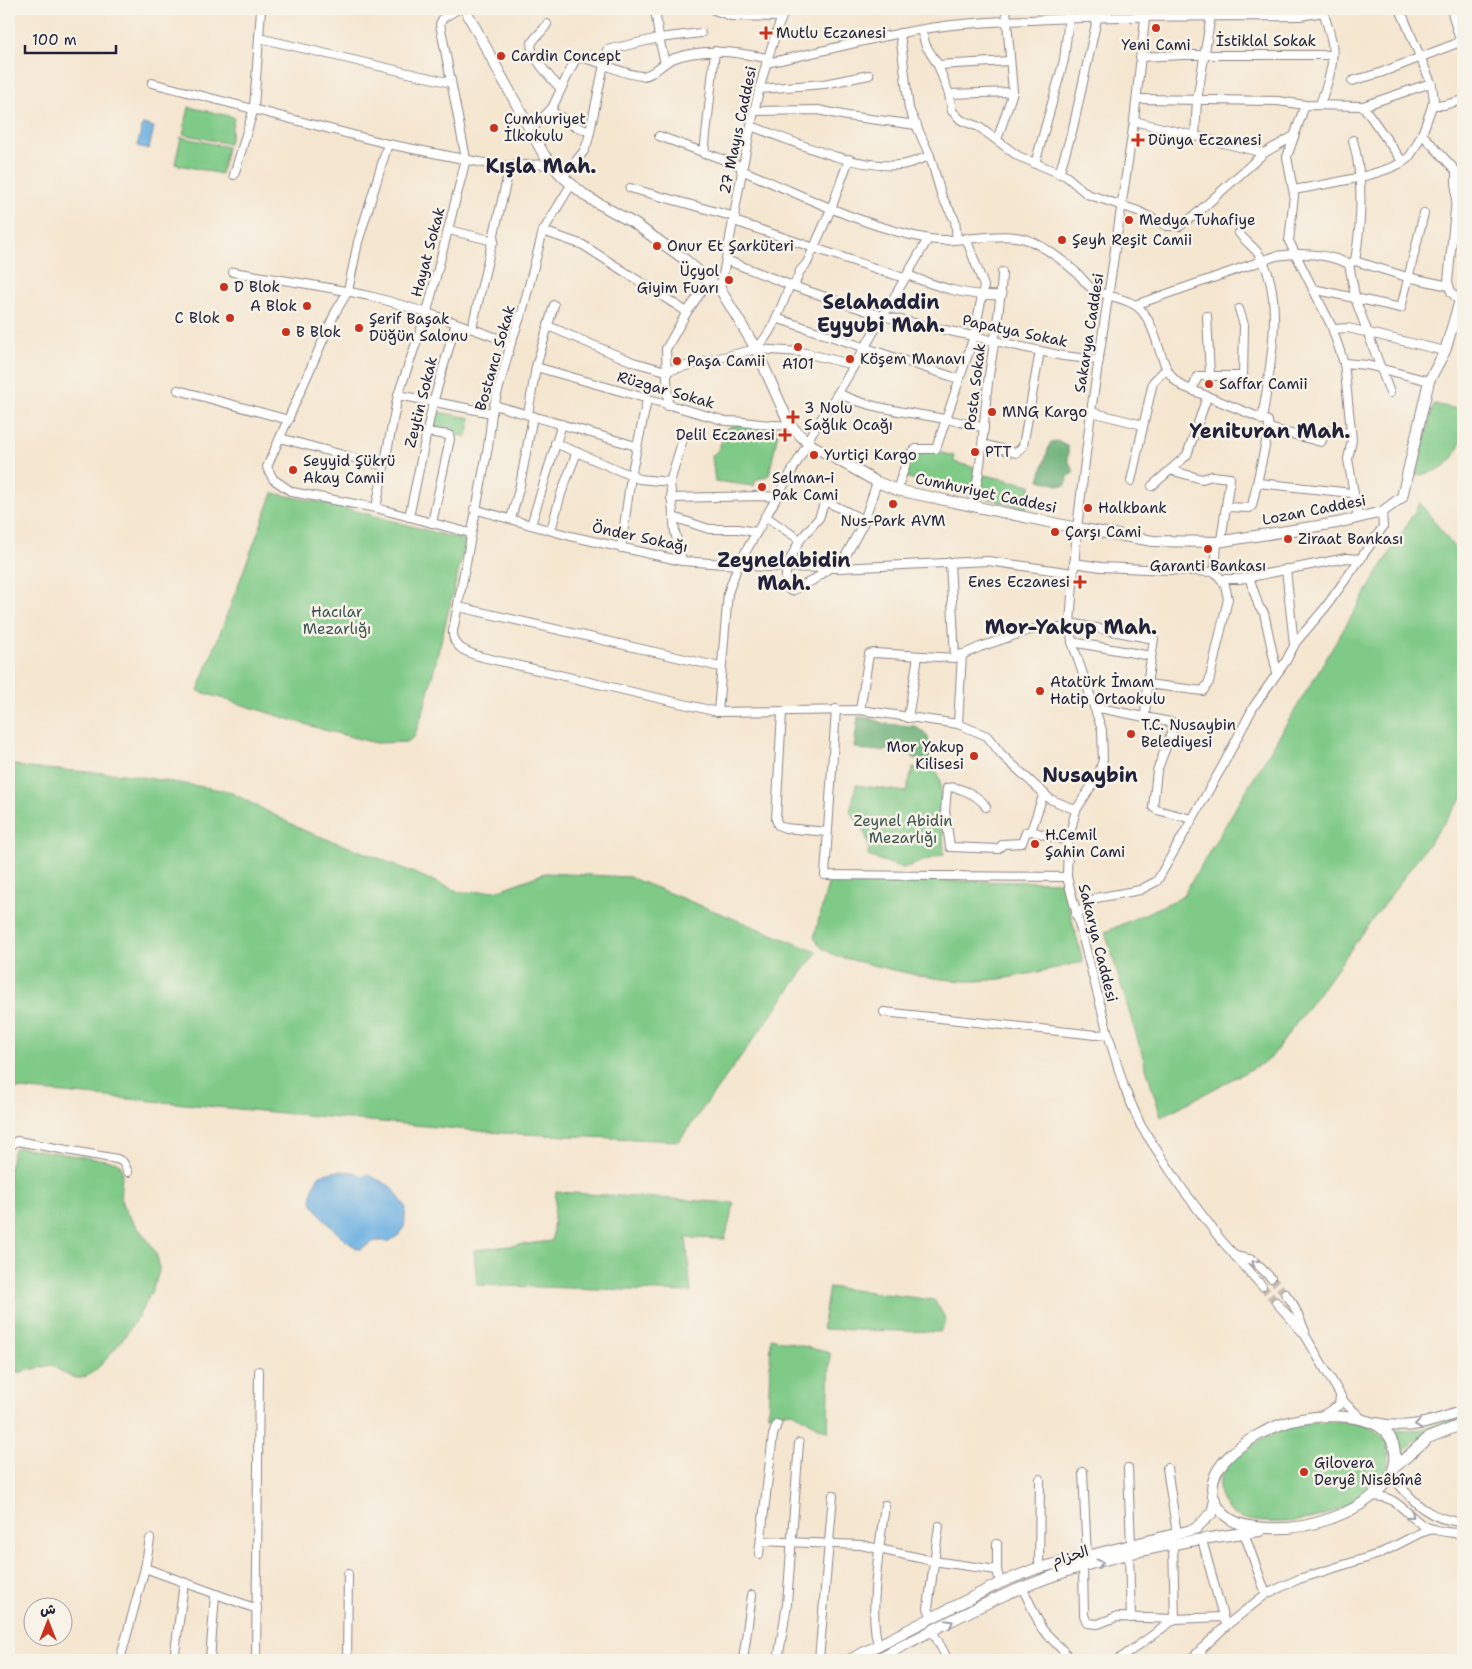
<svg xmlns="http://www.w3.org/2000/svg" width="1472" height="1669" font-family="'Shantell Sans','Playpen Sans Arabic',sans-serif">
	<rect width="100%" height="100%" fill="#f7f3e8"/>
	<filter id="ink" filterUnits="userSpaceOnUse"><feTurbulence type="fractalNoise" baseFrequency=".02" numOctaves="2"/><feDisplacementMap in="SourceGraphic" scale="10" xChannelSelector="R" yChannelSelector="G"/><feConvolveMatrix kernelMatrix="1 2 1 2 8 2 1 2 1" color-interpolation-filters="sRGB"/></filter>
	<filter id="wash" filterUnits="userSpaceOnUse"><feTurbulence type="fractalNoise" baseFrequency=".0096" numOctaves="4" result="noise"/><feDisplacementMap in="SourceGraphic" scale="20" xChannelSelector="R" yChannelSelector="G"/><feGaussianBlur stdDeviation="1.12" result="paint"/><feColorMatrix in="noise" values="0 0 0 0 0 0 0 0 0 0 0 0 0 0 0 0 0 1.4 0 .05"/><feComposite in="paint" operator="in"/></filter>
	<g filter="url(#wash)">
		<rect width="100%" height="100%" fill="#f5e6d0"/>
		<g fill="#7fca87" stroke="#507661">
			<path d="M189,107L234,117L229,144L183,134Z"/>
			<path d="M181,137L227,147L221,174L175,164Z"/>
			<path d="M1434,404L1463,410C1463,450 1457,469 1415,476Z"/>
			<path d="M433,411L471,418L467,437L429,428Z"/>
			<path d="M744,423L779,428L769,475L756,480L754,486L715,481L712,456L718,450L727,428Z"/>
			<path d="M933,451L954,456V462L976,468L970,495L905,477C910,454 910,456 933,451Z"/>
			<path d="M984,475L1031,485L1026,509L978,496Z"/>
			<path d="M273,493L338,506L466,541L424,709L414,737L406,742L376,743L324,730L198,691Z"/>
			<path d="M1420,503L1463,559V797L1270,1059L1161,1117L1105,932L1182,897Z"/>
			<path d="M9,763L27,768L123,774L228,791L305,831L376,857L462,893L499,890L545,873L629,877L817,952L679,1141L502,1133L9,1088Z"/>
			<path d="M913,767L937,772L940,781L944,854L903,868L868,856C871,839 861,825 850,812L856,785L906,792Z"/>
			<path d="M829,880L1062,882L1083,962C1048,969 1011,980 975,981C932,982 878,966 836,956L822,948L814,938Z"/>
			<path d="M18,1147L118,1162C127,1172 117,1191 122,1203C130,1225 156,1241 159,1265C162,1288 104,1375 81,1378C68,1379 61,1370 51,1365L21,1372H9V1168L14,1149Z"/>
			<path d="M556,1192L734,1203L725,1239L686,1238L691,1292L477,1285L474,1250L552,1241Z"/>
			<path d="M829,1287L934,1300L946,1319L940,1332L822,1329Z"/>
			<path d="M771,1338L830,1353L828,1432L792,1412L768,1414Z"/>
			<path d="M1463,1415V1419L1423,1435L1403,1452L1400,1451L1393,1435L1395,1431L1423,1429Z"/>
			<path d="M1326,1422C1341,1422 1358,1422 1371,1428C1379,1432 1385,1439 1388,1448C1396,1477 1360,1500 1337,1510C1315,1520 1291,1523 1267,1522C1253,1522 1235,1519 1226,1507C1199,1471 1259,1438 1285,1429C1299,1424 1313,1423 1326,1422Z"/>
		</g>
		<g fill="#67ae74" stroke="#446858">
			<path d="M1057,441L1068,447V460L1074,472L1068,477L1066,485L1062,486L1039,480L1050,443Z"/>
			<path d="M858,717L870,718L885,724L915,726L928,736L931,763L927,766L919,763L910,754L891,750L867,751L854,747Z"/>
		</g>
		<g fill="#6cb0e2" stroke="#47698e">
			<path d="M143,124L154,127L149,149L137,146Z"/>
			<path d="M337,1171L354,1172L364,1177L367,1174L392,1187L406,1208L404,1228L400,1234L390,1241H375L360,1249C350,1248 314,1211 312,1201C310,1193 315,1181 320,1175Z"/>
		</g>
	</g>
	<g filter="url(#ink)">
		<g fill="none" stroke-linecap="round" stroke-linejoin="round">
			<g stroke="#cbbfb2" stroke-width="8" stroke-dasharray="8 4" stroke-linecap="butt">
				<path d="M1271,1278L1285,1293"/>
				<path d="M1262,1286L1276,1302"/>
			</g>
			<defs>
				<g id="minor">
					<path d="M655,9L659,38L665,63"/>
					<path d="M1146,9L1134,121L1091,412L1077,528L1070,623L1072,642L1102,730L1103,760L1098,776L1076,810L1068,841L1067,877L1108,1034L1124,1087L1141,1126L1181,1187L1221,1240L1262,1286"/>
					<path d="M1400,9L1432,85L1434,101L1422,134L1456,171V199L1448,282L1451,292L1459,301"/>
					<path d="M1451,9L1463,51"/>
					<path d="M714,10L731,16L782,17"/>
					<path d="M547,24C543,32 535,36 532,43C527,53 554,82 561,89"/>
					<path d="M921,30L926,46L938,65L949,94L952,111L961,120L979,127L1018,156L1066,176L1087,194L1138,211L1167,226H1180L1195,215L1264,153L1294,136"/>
					<path d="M900,33L909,109L930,156L942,197L955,220L957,239"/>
					<path d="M259,38L451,83"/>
					<path d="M1140,57L1183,55H1332"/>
					<path d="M766,63C832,50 896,30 963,24C1075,15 1188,17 1300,16L1324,12"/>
					<path d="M938,65L1010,61"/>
					<path d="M1352,81L1380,73L1460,42"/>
					<path d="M152,83L388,144L499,166L552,164"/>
					<path d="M760,89L824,84L869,75"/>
					<path d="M949,94L1013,92"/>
					<path d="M1137,99L1278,101L1305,105L1363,106L1431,83"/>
					<path d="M1320,104C1327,85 1335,64 1332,43C1330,31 1325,20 1323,9"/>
					<path d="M1305,105L1287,157L1294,195L1289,241L1331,325L1344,363L1352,440L1348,459L1358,517"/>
					<path d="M1432,105H1444L1463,100"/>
					<path d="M1363,106L1402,161"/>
					<path d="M550,110L572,125L590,132"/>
					<path d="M755,111L818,110L847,116L917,125"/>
					<path d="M1134,121L1264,153"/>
					<path d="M751,126C795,142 853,169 900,165C910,164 920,159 930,156"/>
					<path d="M530,131L552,108L576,58C597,57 619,75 642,76C653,76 662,63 672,59C703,47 735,52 767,58"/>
					<path d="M659,136L741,166"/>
					<path d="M1195,136L1197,100L1212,9"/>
					<path d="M997,140L1013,92L1006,9"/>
					<path d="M1353,140C1364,180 1362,220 1355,261"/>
					<path d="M388,144L358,242L348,291L335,313L267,467L273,479L292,492L376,508L470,533"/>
					<path d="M704,154L715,51"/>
					<path d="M1035,164L1064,60L1070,9"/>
					<path d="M741,170C803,195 863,227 929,239C961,245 1005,227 1035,243C1050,251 1065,262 1078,274C1082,278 1086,284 1091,288C1106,298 1130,297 1142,311C1161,334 1157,369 1182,386L1268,421L1269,428L1321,442L1327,430L1350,433"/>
					<path d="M1059,174L1073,128L1097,19"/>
					<path d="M234,175L254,108L261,9"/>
					<path d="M563,177L584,151L588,141L607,50L659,38L701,33"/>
					<path d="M571,185L543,231L523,309L511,343L492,413L488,447L453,631C452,648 468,653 482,657L718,712L860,710L958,724L987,736L1002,755L1050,799L1076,810"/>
					<path d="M630,188L735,217"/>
					<path d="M1294,190C1320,185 1390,175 1408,158C1414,152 1418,141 1422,134"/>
					<path d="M734,221L904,278"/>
					<path d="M449,230L494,241"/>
					<path d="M543,231L583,245L687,312"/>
					<path d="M1239,233C1245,242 1255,247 1260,256C1286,297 1269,373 1262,420"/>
					<path d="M726,260L790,285L882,316L1063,356L1099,360"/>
					<path d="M1350,263L1355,261L1407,277L1449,286"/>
					<path d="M233,272C280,280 327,286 373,297C420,309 465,326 511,343"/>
					<path d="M907,275C939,287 967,297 1002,295"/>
					<path d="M794,286L800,271L807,263L831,209L849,159"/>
					<path d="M720,289C740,195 749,99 785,9"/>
					<path d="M1313,289L1401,308L1424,213"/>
					<path d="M1135,305L1276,256C1302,252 1326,253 1349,264L1356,301L1390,393"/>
					<path d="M1207,316L1210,375"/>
					<path d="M776,318L959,379"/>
					<path d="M548,326L633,362L666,371L756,349L801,352L854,365"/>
					<path d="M472,328L510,166"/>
					<path d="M1333,329L1348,328L1445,351"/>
					<path d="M756,349C773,332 781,307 790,285"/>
					<path d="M1344,363L1367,365L1429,381"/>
					<path d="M536,367L726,421C748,421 768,427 790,425"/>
					<path d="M178,390L289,420"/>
					<path d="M1192,390L1198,376H1243L1244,325L1239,309"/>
					<path d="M838,393C876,413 940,414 984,428"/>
					<path d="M398,395L492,413"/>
					<path d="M494,405L636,446"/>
					<path d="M668,406L666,349L687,312L709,281"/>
					<path d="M1091,412L1143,425"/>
					<path d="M528,414L536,367L554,305"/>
					<path d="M426,432L449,435L450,439L432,523"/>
					<path d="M280,438L384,466"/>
					<path d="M555,443L639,479L670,482"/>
					<path d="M983,444L1016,453L1023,446L1040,351"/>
					<path d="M1170,470L1202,479L1212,476L1230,478L1221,541"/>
					<path d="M1131,481L1153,382L1166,369"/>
					<path d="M1258,483L1352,493"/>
					<path d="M1152,486L1187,455L1207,397"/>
					<path d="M897,490L909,454L916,449H936L974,336L984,286L966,238"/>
					<path d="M671,498L763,496L776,497"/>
					<path d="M972,505C983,465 983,424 988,383C993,346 1001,309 1002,272"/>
					<path d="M1227,507L1249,508L1252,506L1269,428"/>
					<path d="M376,508L398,395L427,312L466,159L440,24L443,18L458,9"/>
					<path d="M474,509L570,536L682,561L767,567L839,568L988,561L1073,573"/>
					<path d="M765,516L800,540"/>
					<path d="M409,517L433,403L456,323"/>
					<path d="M673,517L709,529H738L756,532"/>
					<path d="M511,519L520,485L533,416"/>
					<path d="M531,525L562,424"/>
					<path d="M551,530L561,494L577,452"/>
					<path d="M621,548L631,476L647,400"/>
					<path d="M682,561L675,532L670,482L682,442"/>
					<path d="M950,562L955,658"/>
					<path d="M1074,563L1101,567L1215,572L1221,579H1240L1346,558L1361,559"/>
					<path d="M830,567C818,579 806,584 791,591L786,587V567L800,540L819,518L825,501L864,520"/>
					<path d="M839,568L863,524L877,482"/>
					<path d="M1286,569L1294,645"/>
					<path d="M1215,572L1217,542"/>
					<path d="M1249,577L1259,607L1264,613L1277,673"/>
					<path d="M459,607L720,667"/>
					<path d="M1070,623L1154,639L1147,684L1145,717"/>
					<path d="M1072,642L1151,656"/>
					<path d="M1147,684L1203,691L1209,682L1228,599L1225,585L1221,579"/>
					<path d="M1094,707L1175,723L1157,771L1153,807L1157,810L1192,819"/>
					<path d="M836,709L825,875L1067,877"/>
					<path d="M860,710L869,654L874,653L955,658L980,647L1030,630L1044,628H1069"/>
					<path d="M718,712L728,593L738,565L808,443L810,436L838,393L928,239"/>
					<path d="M782,712L776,819L778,825L785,828L827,832"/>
					<path d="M908,718L918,656"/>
					<path d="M958,724L962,654"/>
					<path d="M1044,793L1031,831L1068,841"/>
					<path d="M986,807C981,797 958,785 947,788L945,811L950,847L998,849L1003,844L1022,843L1026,832L1031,831"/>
					<path d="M1076,915L1096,898L1140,890L1157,881L1222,767L1254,706L1286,661L1296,642L1325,608L1383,527L1382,512"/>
					<path d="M884,1012L1096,1035L1108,1034"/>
					<path d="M9,1147L17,1141L117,1159L123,1162L128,1172"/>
					<path d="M1235,1256L1253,1260L1271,1278"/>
					<path d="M1285,1293L1293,1304L1305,1331"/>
					<path d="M1276,1302L1305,1335L1345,1403L1361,1418"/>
					<path d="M1323,1415L1339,1405L1340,1396"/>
					<path d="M1128,1468L1131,1545"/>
					<path d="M1167,1468L1177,1534"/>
					<path d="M1083,1472L1087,1557"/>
					<path d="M1391,1475C1413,1501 1427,1520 1463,1522"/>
					<path d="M1371,1497C1394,1493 1404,1512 1421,1524C1434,1532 1449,1533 1463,1533"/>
					<path d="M1244,1533L1266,1594"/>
					<path d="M1202,1540L1224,1620"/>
					<path d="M761,1541L861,1545L933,1561L997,1570"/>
					<path d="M997,1544V1570L1000,1583"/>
					<path d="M759,1554L773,1435L777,1424"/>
					<path d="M1129,1555L1131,1618"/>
					<path d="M1039,1567L1040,1479"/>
					<path d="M1083,1567L1084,1615L1087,1623L1098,1624L1116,1617L1175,1619L1223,1617"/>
					<path d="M145,1568L257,1609"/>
					<path d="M1022,1587L1042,1629L1072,1660"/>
					<path d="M932,1618L928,1608L939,1526"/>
					<path d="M933,1632L948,1660"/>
					<path d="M879,1646C867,1619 881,1537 885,1505"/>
					<path d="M1201,1649L1202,1660"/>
					<path d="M120,1660L145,1568L150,1539"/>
					<path d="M174,1660L184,1583"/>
					<path d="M210,1660L215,1595"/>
					<path d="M256,1660L259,1371"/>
					<path d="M347,1660L348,1574"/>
					<path d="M743,1660L752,1595"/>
					<path d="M778,1660L787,1604L799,1443"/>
					<path d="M819,1660L833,1495"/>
					<path d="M1118,1660L1175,1619L1173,1546"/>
					<path d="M1190,1660L1227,1625L1266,1594L1299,1579L1379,1554L1420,1533L1433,1529"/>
				</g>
				<g id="major">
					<path d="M465,9L544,155L563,177L587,197L635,224L683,258L720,289L756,349L790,425L808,443L877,482L897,490L1077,528L1153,541L1217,542L1337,523L1382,512L1402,497L1429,381L1445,351L1461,297L1463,296"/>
					<path d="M1326,1416C1353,1416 1392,1419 1395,1453C1396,1462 1394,1471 1389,1478C1365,1513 1307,1531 1267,1528C1251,1527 1233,1525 1222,1512C1188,1473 1251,1435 1282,1424C1296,1419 1311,1417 1326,1416Z"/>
					<path d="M1377,1423C1407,1431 1435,1421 1463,1411"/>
					<path d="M1393,1469L1428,1438L1463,1424"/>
					<path d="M849,1660L1000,1583L1035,1569L1195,1529L1212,1513L1215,1500"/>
					<path d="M875,1660C923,1636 971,1608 1021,1588C1094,1558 1182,1540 1260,1531"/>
				</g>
			</defs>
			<use href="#minor" stroke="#8c8486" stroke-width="10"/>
			<use href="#major" stroke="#8c8486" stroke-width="12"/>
			<use href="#minor" stroke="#fff" stroke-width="8"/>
			<use href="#major" stroke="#fff" stroke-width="10"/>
		</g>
		<defs><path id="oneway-chevron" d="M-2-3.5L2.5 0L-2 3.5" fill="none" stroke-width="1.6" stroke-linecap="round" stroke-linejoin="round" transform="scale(1.25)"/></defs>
		<g stroke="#9c9ca7">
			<use href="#oneway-chevron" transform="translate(1255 1263) rotate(-145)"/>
			<use href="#oneway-chevron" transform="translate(1418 1424) rotate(173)"/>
			<use href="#oneway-chevron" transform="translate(1411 1515) rotate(40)"/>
			<use href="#oneway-chevron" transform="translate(1100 1563) rotate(-15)"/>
			<use href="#oneway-chevron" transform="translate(950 1623) rotate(-27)"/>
		</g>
	</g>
	<g fill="#c8321e" stroke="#f7f3e8" stroke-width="2">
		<circle cx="1156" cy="28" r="5"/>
		<path d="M763.5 25.5h5v5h5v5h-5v5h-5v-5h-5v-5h5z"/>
		<circle cx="501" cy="56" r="5"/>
		<circle cx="494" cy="128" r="5"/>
		<path d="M1135.5 132.5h5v5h5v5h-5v5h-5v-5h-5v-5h5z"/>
		<circle cx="1129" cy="220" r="5"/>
		<circle cx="1062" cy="240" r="5"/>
		<circle cx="657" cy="246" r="5"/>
		<circle cx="729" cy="280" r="5"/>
		<circle cx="224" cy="287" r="5"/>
		<circle cx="307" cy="306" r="5"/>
		<circle cx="230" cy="318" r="5"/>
		<circle cx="359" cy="328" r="5"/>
		<circle cx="286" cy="332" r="5"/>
		<circle cx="798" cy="347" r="5"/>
		<circle cx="850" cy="359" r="5"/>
		<circle cx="677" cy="361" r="5"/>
		<circle cx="1209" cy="384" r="5"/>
		<circle cx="992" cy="412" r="5"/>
		<path d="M790.5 409.5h5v5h5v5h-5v5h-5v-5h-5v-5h5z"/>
		<path d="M782.5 427.5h5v5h5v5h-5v5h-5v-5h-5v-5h5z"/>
		<circle cx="975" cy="452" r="5"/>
		<circle cx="814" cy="455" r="5"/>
		<circle cx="293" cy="470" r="5"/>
		<circle cx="762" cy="487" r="5"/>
		<circle cx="893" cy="504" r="5"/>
		<circle cx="1088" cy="508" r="5"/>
		<circle cx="1055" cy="532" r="5"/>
		<circle cx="1288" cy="539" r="5"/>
		<circle cx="1208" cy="549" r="5"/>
		<path d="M1077.5 574.5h5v5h5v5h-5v5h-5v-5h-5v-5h5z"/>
		<circle cx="1040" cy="691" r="5"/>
		<circle cx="1131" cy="734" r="5"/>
		<circle cx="974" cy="756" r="5"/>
		<circle cx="1035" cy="844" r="5"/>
		<circle cx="1304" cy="1472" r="5"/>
	</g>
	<g text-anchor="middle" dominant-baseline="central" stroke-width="5" stroke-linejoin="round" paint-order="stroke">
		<g font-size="15" fill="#22223b" stroke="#f7f3e8" text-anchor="start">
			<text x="776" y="33">Mutlu Eczanesi</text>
			<text x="1156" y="45" text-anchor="middle">Yeni Cami</text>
			<text x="511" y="56">Cardin Concept</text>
			<text x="504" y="119">Cumhuriyet<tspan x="504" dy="17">İlkokulu</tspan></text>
			<text x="1148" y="140">Dünya Eczanesi</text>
			<text x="1139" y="220">Medya Tuhafiye</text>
			<text x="1072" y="240">Şeyh Reşit Camii</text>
			<text x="667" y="246">Onur Et Şarküteri</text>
			<text x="719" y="271" text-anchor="end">Üçyol<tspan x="719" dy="17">Giyim Fuarı</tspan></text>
			<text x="234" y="287">D Blok</text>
			<text x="297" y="306" text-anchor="end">A Blok</text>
			<text x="220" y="318" text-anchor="end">C Blok</text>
			<text x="369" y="319">Şerif Başak<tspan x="369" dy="17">Düğün Salonu</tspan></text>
			<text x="296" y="332">B Blok</text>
			<text x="860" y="359">Köşem Manavı</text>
			<text x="687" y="361">Paşa Camii</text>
			<text x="798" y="364" text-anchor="middle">A101</text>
			<text x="1219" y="384">Saffar Camii</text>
			<text x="804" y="408">3 Nolu<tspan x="804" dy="17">Sağlık Ocağı</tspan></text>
			<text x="1002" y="412">MNG Kargo</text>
			<text x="775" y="435" text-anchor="end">Delil Eczanesi</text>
			<text x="985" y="452">PTT</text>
			<text x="824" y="455">Yurtiçi Kargo</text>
			<text x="303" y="461">Seyyid Şükrü<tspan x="303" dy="17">Akay Camii</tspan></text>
			<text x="772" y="478">Selman-i<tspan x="772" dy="17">Pak Cami</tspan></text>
			<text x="1098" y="508">Halkbank</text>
			<text x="893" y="521" text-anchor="middle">Nus-Park AVM</text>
			<text x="1065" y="532">Çarşı Cami</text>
			<text x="1298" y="539">Ziraat Bankası</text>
			<text x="1208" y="566" text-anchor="middle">Garanti Bankası</text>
			<text x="1070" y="582" text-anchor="end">Enes Eczanesi</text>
			<text x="1050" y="682">Atatürk İmam<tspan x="1050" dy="17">Hatip Ortaokulu</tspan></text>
			<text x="1141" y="725">T.C. Nusaybin<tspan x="1141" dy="17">Belediyesi</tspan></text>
			<text x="964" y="747" text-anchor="end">Mor Yakup<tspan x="964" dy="17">Kilisesi</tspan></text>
			<text x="1045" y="835">H.Cemil<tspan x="1045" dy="17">Şahin Cami</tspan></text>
			<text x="1314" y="1463">Gilovera<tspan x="1314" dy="17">Deryê Nisêbînê</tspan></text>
		</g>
		<g font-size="15" fill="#22223b" stroke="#f7f3e8">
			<text x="1266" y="41">İstiklal Sokak</text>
			<text transform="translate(738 130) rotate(-78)">27 Mayıs Caddesi</text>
			<text transform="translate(428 252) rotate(-75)">Hayat Sokak</text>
			<text transform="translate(1015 331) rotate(12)">Papatya Sokak</text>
			<text transform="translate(1089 333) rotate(-81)">Sakarya Caddesi</text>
			<text transform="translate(495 358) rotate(-74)">Bostancı Sokak</text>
			<text transform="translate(975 387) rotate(-83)">Posta Sokak</text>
			<text transform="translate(666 390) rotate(16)">Rüzgar Sokak</text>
			<text transform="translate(421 402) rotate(-76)">Zeytin Sokak</text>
			<text transform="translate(986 493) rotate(12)">Cumhuriyet Caddesi</text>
			<text transform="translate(1314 510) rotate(-11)">Lozan Caddesi</text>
			<text transform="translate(640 537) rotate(12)">Önder Sokağı</text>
			<text transform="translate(1098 943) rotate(76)">Sakarya Caddesi</text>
			<text transform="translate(1070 1556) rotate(-17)">الحزام</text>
		</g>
		<g font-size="15" fill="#3e5452" stroke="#f7f3e8">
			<text x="337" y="612">Hacılar<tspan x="337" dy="17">Mezarlığı</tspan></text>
			<text x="903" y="821">Zeynel Abidin<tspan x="903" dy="17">Mezarlığı</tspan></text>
		</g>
		<g font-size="20" font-weight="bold" fill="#22223b" stroke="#f7f3e8">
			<text x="541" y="166">Kışla Mah.</text>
			<text x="881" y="302">Selahaddin<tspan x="881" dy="23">Eyyubi Mah.</tspan></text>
			<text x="1270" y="431">Yenituran Mah.</text>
			<text x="784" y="560">Zeynelabidin<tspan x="784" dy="23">Mah.</tspan></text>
			<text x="1071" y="627">Mor-Yakup Mah.</text>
			<text x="1090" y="775">Nusaybin</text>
		</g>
	</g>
	<rect width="1472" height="1669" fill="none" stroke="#f7f3e8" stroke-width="30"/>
	<g transform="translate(48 1622)"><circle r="24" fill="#f7f3e8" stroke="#a29fa3"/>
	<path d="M0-4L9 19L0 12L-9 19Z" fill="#c8321e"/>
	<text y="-8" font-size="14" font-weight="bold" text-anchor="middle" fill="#22223b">ش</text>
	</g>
	<path d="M25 45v8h91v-8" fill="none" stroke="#22223b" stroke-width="2.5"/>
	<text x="32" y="45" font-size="15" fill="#22223b" stroke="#f7f3e8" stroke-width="4" paint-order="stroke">100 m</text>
</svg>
